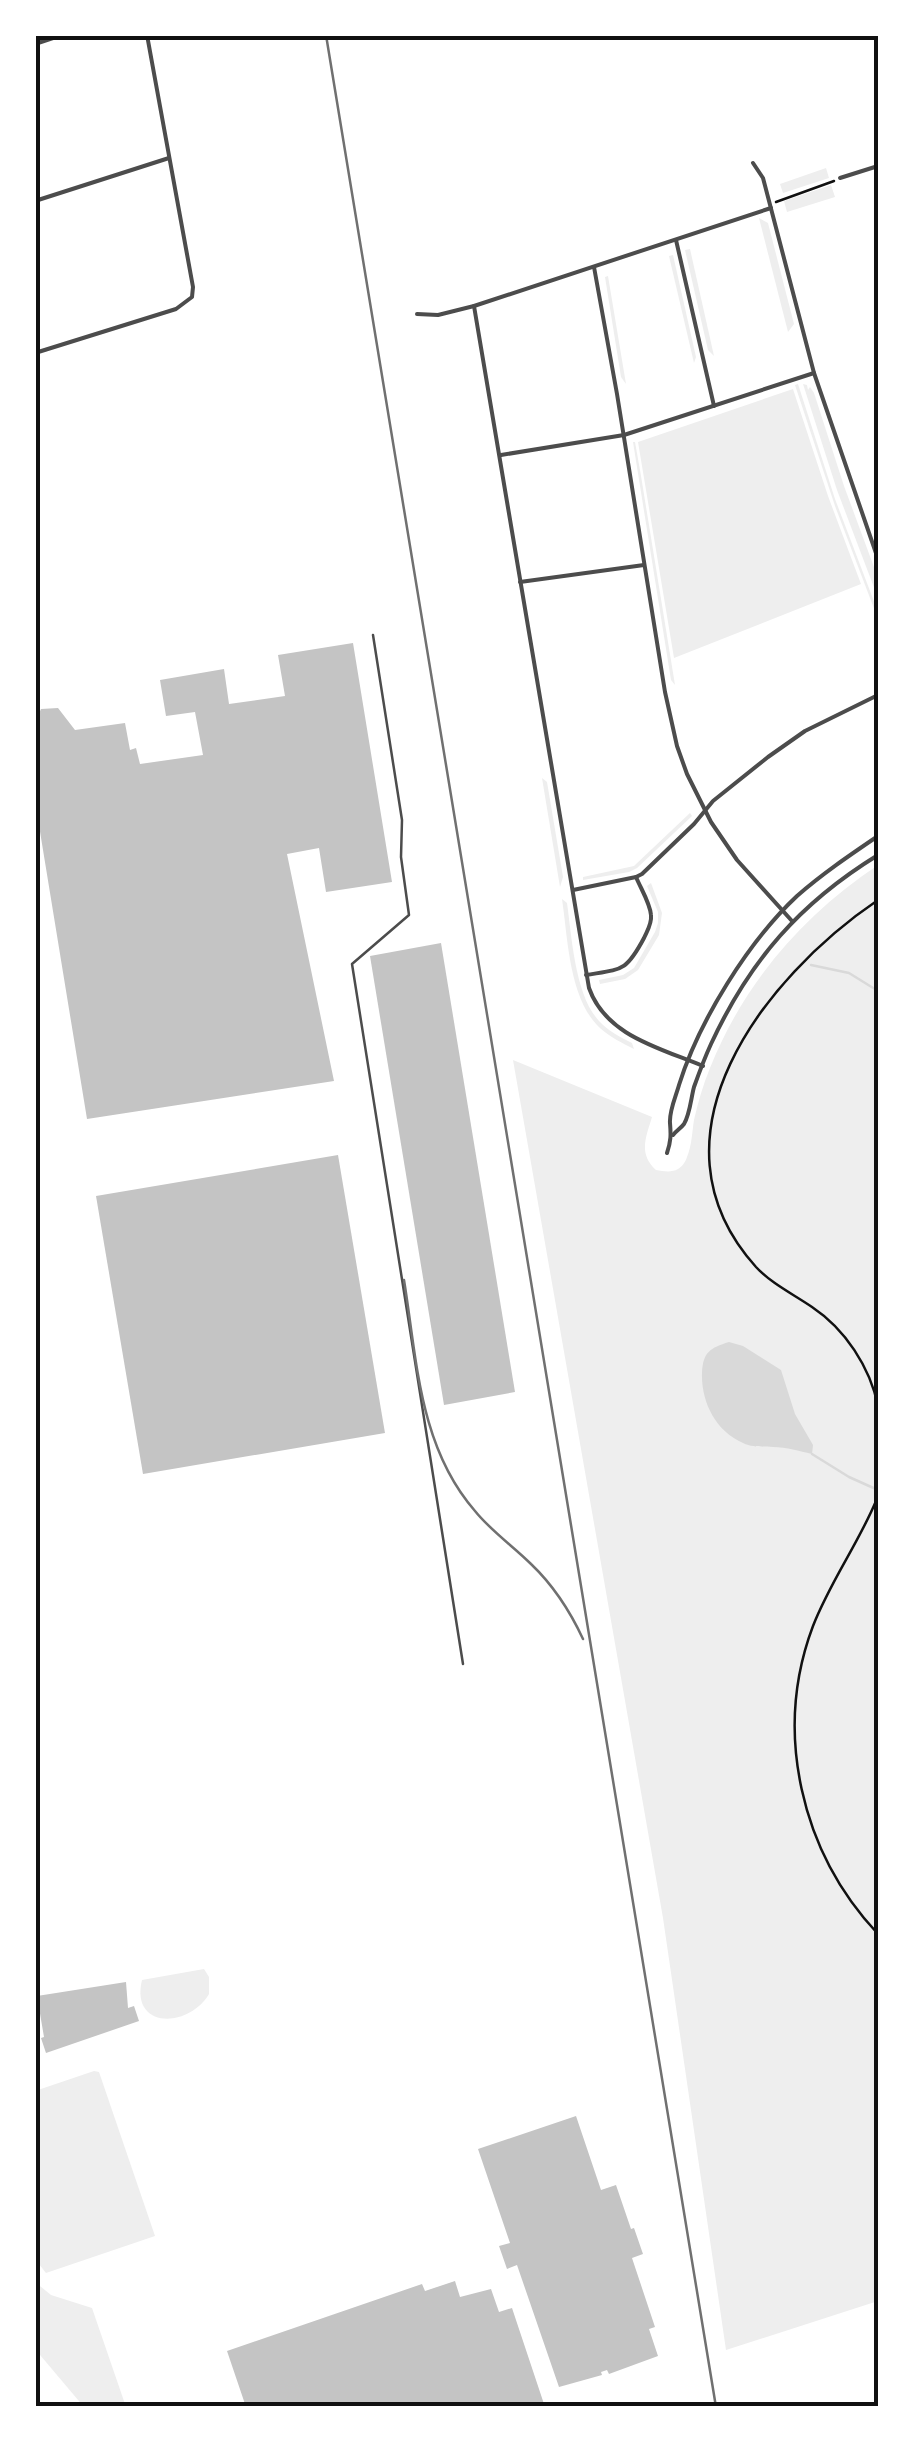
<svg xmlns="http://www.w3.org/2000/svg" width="913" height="2442" font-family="Manrope,sans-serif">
	<rect width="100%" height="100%" fill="#fff"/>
	<g fill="#eee">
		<path d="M826,168L829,178L783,193L780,184Z"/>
		<path d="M831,185L835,197L787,212L784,201Z"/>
		<path d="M759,218L768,223L794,324L788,332Z"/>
		<path d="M690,249L714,356L708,350L685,250Z"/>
		<path d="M673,255L696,357L694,363L669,256Z"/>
		<path d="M608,276L626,384L621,377L605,277Z"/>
		<path d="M798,384L835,499L878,612V619L835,506L795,385Z"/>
		<path d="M803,384L807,385L808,390L810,387L814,393L844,486L878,578V598L837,490Z"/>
		<path d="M793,389L828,496L861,584L674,658L638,442Z"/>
		<path d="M633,442H635L641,476L675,685L671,680Z"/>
		<path d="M542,778L547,782L563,877L560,887Z"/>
		<path d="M690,813L692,816L637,868L629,872L583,880V877L634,866Z"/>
		<path d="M878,865V2301L726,2350L663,1918L513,1060L652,1117C646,1137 638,1154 656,1170C663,1171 671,1173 678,1169C682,1167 686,1161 687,1157C692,1145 692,1132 694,1120C698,1102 703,1085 710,1068C744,983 802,916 878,865Z"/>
		<path d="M651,883L662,913L659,935L638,970L625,979L600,984L599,980L623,975L634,968L655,932L658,923V912L647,886Z"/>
		<path d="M562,899L567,903C572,938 575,995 599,1021C608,1031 620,1037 632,1043L634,1049C622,1043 610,1037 600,1028C569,999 568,939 562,899Z"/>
		<path d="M204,1969L209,1977V1994C188,2029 130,2029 142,1980Z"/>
		<path d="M94,2071L99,2072L155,2236L46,2273L35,2259V2091Z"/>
		<path d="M35,2282L51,2295L92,2308L126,2407H84L35,2349Z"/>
	</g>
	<path fill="#d9d9d9" d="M729,1342L743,1346L781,1370L795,1414L813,1445L812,1454C799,1451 787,1447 773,1447C763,1446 753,1448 743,1443C715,1431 701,1401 702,1373C703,1352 710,1348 729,1342Z"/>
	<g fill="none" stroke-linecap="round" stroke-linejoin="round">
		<g stroke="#d9d9d9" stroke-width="2.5">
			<path d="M811,965L849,973L878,991"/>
			<path d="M812,1454L849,1477L878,1490"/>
		</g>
	</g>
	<g fill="#c4c4c4">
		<path d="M353,643L392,882L326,892L319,848L287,854L334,1081L87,1119L35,801V722L41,709L58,708L75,730L125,723L130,750L136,748L140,764L203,755L195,712L166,716L160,680L224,669L229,704L285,696L278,655Z"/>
		<path d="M441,943L515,1392L444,1405L370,956Z"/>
		<path d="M338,1155L385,1433L143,1474L96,1196Z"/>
		<path d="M126,1982L128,2008L134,2006L139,2021L46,2053L41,2038L44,2037L37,1996Z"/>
		<path d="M576,2116L601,2190L616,2185L631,2229L634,2228L643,2254L632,2258L655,2327L649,2329L658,2356L609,2374L607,2370L601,2372L602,2375L559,2387L517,2265L507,2269L499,2246L510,2243L478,2149Z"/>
		<path d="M455,2281L460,2297L491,2289L499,2312L512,2308L545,2407H246L227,2351L422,2284L425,2291Z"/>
	</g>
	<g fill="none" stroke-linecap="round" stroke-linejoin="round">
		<g stroke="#111" stroke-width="2.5">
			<path d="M776,202L834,181"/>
			<path d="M878,900C764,977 639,1137 756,1267C772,1284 793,1294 812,1307C845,1329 870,1367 878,1406"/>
			<path d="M876,1501C858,1544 830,1582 813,1626C773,1732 801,1852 878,1934"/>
		</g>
		<path stroke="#4c4c4c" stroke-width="2.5" d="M373,635L402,820L401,857L409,915L352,964L463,1664"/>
		<g stroke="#4c4c4c" stroke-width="4">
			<path d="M35,44L62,35"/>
			<path d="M753,163L763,178L814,373L878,559"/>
			<path d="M840,178L878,166"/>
			<path d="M35,201L169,158"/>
			<path d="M676,240L714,406"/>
			<path d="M594,267L617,394L665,692L677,746L687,774L711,822L737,860L792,921"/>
			<path d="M474,306L589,988C606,1036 660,1048 703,1066"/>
			<path d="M417,314L438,315L474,306L771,208"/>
			<path d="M35,353L176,309L192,297L193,287L147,35"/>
			<path d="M501,455L624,435L814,373"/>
			<path d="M520,582L644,565"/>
			<path d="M573,890L636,877L642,874L694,824L713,801L768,757L805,731L878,695"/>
			<path d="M586,975C622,969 626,972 644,938C647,931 652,924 651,915C650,903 641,889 636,877"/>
			<path d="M673,1135C676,1131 681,1128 684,1124C690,1114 691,1098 694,1087C699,1073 705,1057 711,1044C750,960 800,903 878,855"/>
			<path d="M667,1153C671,1141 671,1135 670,1123C669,1111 676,1096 679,1085C699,1021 748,942 797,896C822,874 850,855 878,836"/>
		</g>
		<g stroke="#707070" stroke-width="2.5">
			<path d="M326,35L716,2407"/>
			<path d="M404,1280C417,1360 419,1447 475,1511C491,1531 513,1546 531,1564C553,1585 570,1611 583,1639"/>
		</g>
	</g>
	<rect width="913" height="2442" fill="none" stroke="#ffffff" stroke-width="75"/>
	<rect x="38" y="38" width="838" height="2366" fill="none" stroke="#111" stroke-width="4"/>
</svg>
